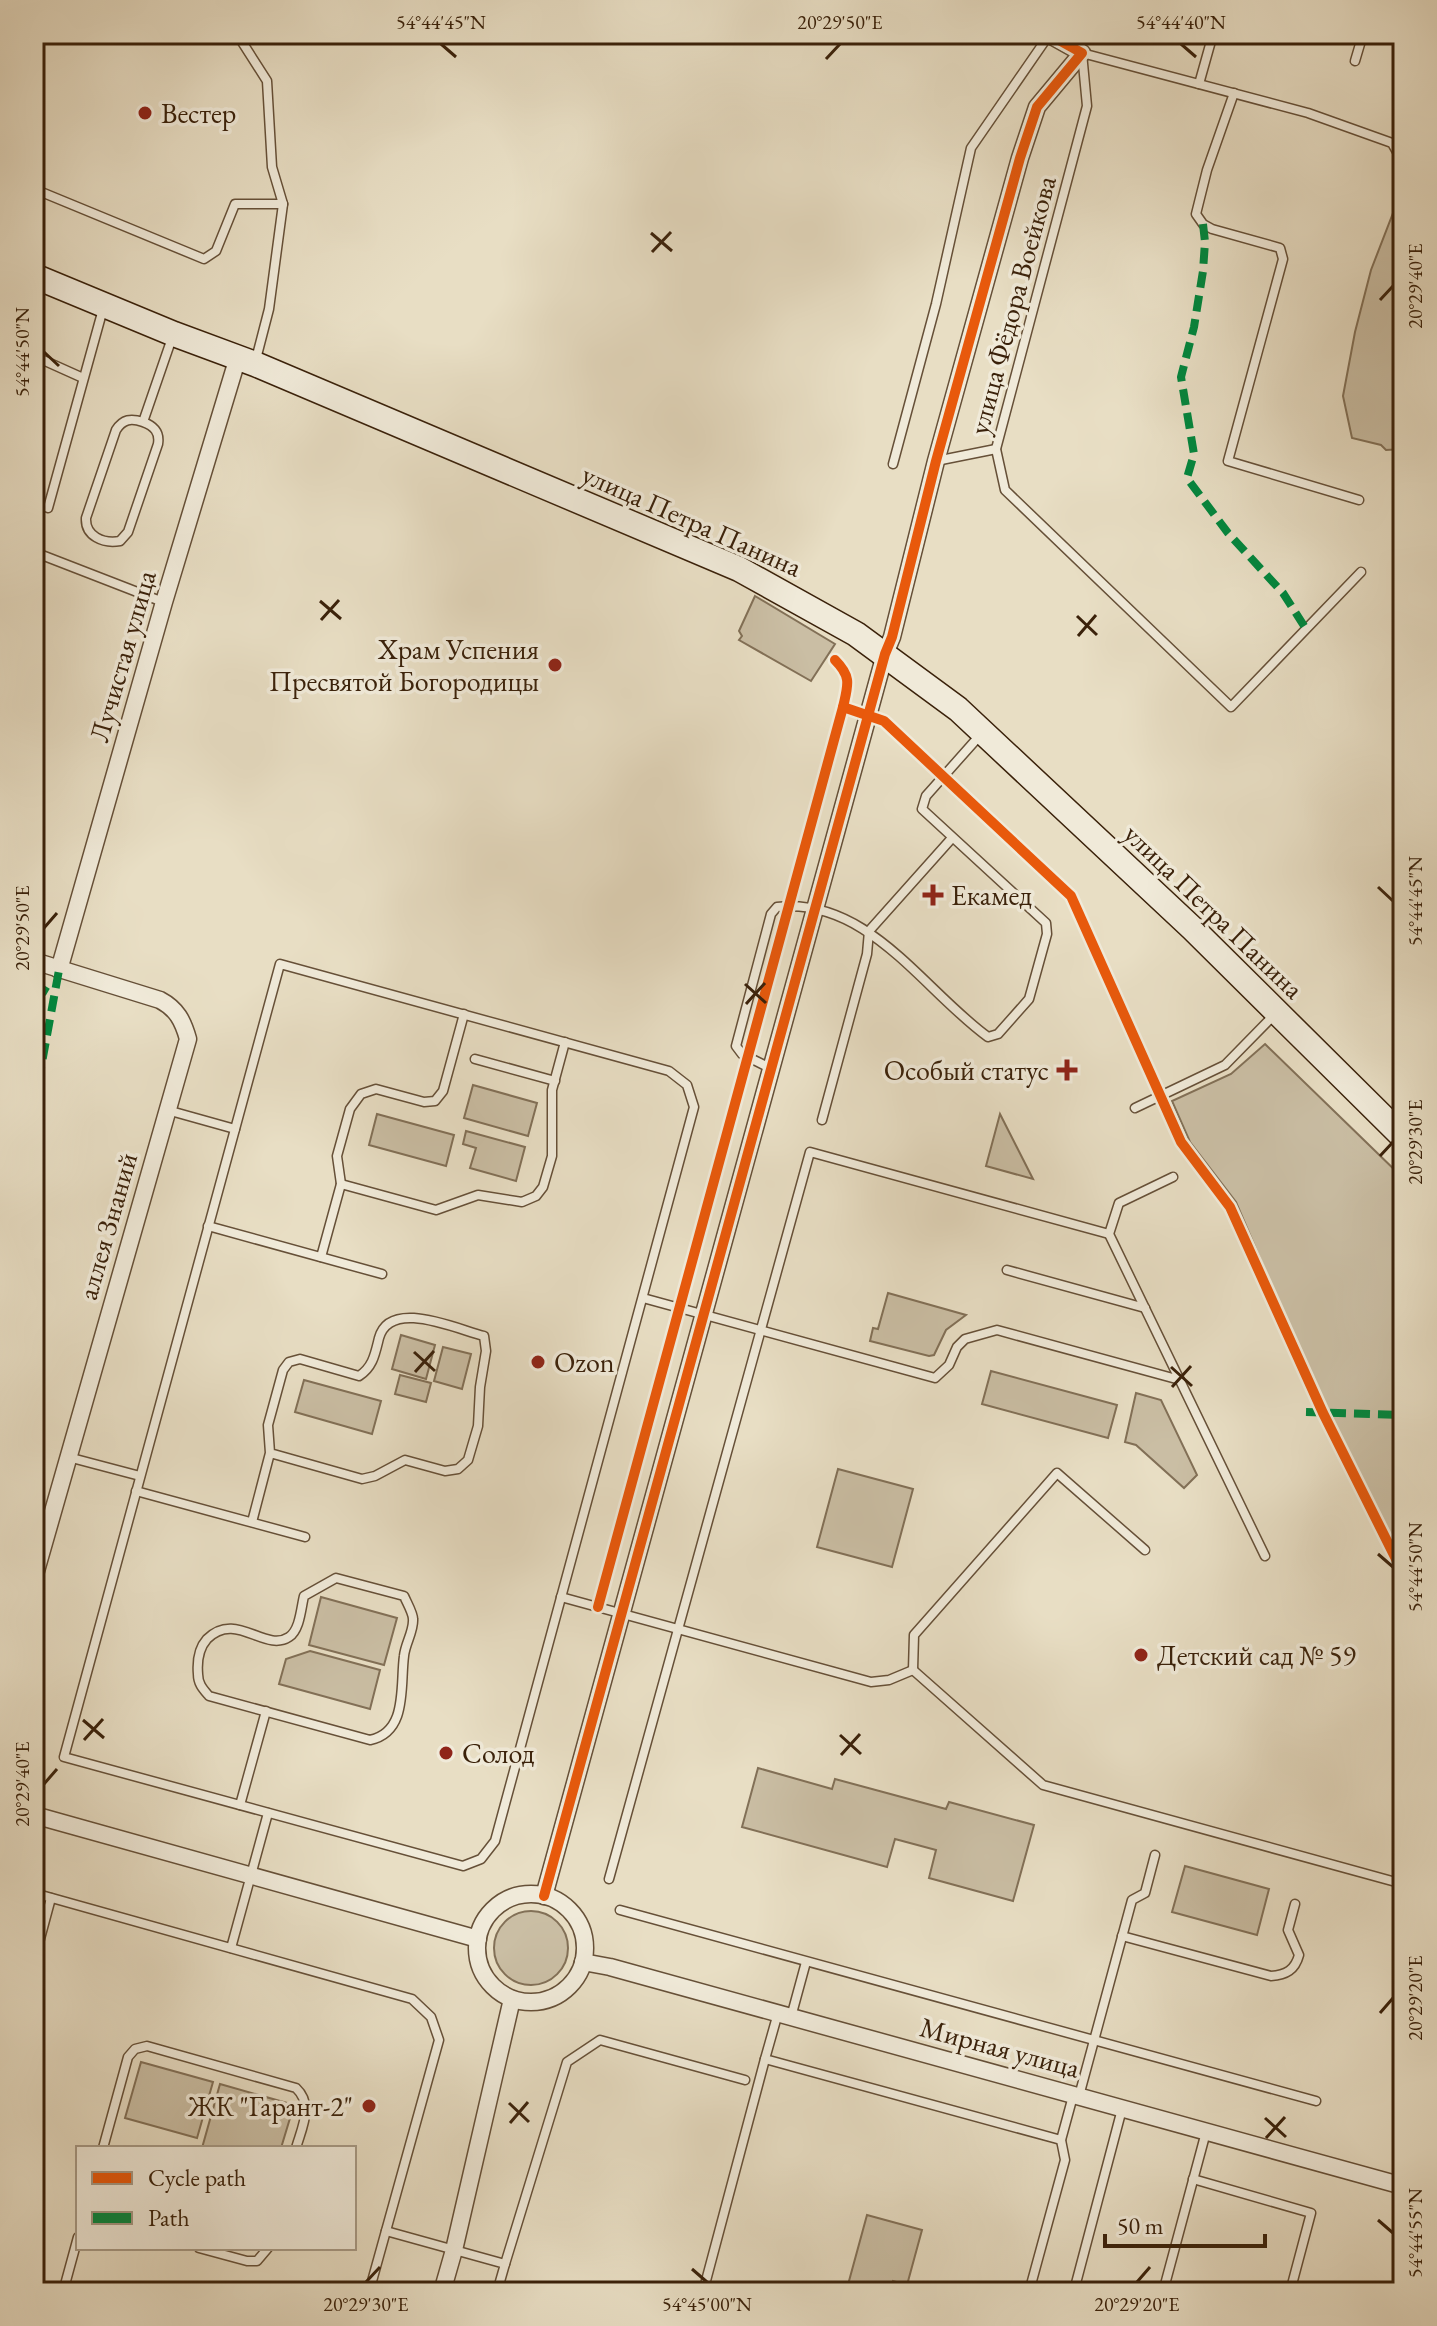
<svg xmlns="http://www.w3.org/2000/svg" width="1437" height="2326" font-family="'EB Garamond',serif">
	<rect width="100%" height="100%" fill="#e8dec4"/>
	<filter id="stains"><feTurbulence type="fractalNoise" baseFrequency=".0025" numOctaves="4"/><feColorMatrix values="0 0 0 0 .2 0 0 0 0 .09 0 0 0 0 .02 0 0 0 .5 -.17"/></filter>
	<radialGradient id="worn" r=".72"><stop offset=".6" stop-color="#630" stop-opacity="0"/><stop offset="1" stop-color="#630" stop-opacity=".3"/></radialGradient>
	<g fill="#cabea4" stroke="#827057" stroke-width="2">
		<path d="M1400,195L1403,196V449L1386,450L1381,445L1352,438L1343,396L1355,332L1371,270Z"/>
		<path d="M755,596L835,644L811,681L739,640L742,636L739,631Z"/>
		<path d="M1265,1044L1403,1178V1566L1316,1390L1236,1202L1190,1142L1172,1101L1231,1074Z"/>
		<path d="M473,1085L537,1103L528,1136L464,1118Z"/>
		<path d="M377,1114L454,1135L446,1166L369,1145Z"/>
		<path d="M1000,1114L1033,1179L986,1166Z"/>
		<path d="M466,1131L525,1147L516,1181L470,1168L476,1148L463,1144Z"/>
		<path d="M888,1293L966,1315L946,1330L934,1355L929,1356L870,1341L873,1328L878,1329Z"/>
		<path d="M401,1335L435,1345L426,1379L392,1369Z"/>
		<path d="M443,1347L471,1354L462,1389L434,1381Z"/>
		<path d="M991,1371L1117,1405L1108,1438L982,1404Z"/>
		<path d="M400,1375L431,1383L426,1402L395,1394Z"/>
		<path d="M304,1380L381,1401L372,1434L295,1412Z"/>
		<path d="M1136,1393L1161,1400L1197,1475L1184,1488L1136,1445L1125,1442Z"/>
		<path d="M838,1469L913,1489L892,1567L817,1547Z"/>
		<path d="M321,1597L397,1618L384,1665L309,1645Z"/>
		<path d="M310,1651L380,1670L370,1709L279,1684L286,1659Z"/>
		<path d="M758,1768L832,1789L835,1779L946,1809L949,1802L1034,1825L1013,1901L929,1878L936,1850L895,1839L887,1867L742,1827Z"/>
		<path d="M1185,1866L1269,1889L1257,1935L1172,1912Z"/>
		<circle cx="531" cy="1948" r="37"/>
		<path d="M141,2062L213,2082L197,2138L125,2118Z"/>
		<path d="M220,2084L294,2105L281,2148H202Z"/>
		<path d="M867,2215L922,2230L907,2285L893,2281L890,2292H846Z"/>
	</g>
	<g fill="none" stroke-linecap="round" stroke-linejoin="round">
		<defs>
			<g id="service">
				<path d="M237,34L267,81L272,167L283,204L269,309L255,363"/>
				<path d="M1100,36L1101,34"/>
				<path d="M1355,61L1363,34"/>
				<path d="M1199,84L1213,34"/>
				<path d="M1234,93L1207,170L1196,214L1203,224L1212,229L1280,248L1283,259L1228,461L1359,500"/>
				<path d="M34,189L204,259L216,251L235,204H283"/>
				<path d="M34,356L83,378"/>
				<path d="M143,422C154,426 160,432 158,444L128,532L120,541C103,544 85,536 86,518L116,430C123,419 131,418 143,422L173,335"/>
				<path d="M936,461L996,449"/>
				<path d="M893,464L936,304L971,148L1049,35"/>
				<path d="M48,508L103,309"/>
				<path d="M34,552L163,602"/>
				<path d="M1361,572L1231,707L1005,490L996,449L1087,106L1082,53L1308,113L1392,143L1401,159"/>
				<path d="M280,964L669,1071L687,1085L694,1107L495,1841L481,1859L463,1866L64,1757Z"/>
				<path d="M475,1059L555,1081"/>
				<path d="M772,1069L742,1054L736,1046L771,914L777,907C868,897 923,990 988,1037L998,1034L1029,999L1047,934L1046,923L922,809L926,796L982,733"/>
				<path d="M1135,1108L1225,1065L1275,1014"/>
				<path d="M167,1110L235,1129"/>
				<path d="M822,1120L867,954L869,931L952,838"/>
				<path d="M1173,1177L1119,1203L1109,1234L1265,1556"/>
				<path d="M341,1184L436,1210L478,1195L522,1202L536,1196L543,1187L552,1156V1090L565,1042"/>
				<path d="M208,1226L382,1274"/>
				<path d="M321,1257L341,1184L337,1156L350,1109L361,1094L376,1089L424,1102L435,1101L443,1091L464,1014"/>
				<path d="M1007,1270L1145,1308"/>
				<path d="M643,1298L935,1378L949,1365L957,1347L965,1339L997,1330L1180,1380"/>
				<path d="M68,1457L140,1476"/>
				<path d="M136,1491L305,1537"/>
				<path d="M252,1522L270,1453L268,1425L283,1370L289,1362L300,1359L359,1376C373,1367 375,1354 379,1338C390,1298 456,1329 484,1336L486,1351L480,1387L478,1426L468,1460L458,1469L445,1471L405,1460L375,1476L362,1479L270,1453"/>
				<path d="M336,1578L404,1596C407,1603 413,1613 413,1619C414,1631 405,1644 404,1656C400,1686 408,1732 370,1740L209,1696C203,1689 198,1684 198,1674C197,1662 199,1648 207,1639C236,1610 265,1653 289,1637C300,1630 301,1608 304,1596Z"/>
				<path d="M561,1597L871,1682L889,1680L913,1670"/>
				<path d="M913,1670L1043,1785L1403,1884"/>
				<path d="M913,1670L914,1635L1057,1473L1145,1550"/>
				<path d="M240,1805L266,1711"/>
				<path d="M609,1879L810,1152L1109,1234"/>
				<path d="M34,1893L412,1999L431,2017L439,2040L369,2292"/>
				<path d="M620,1910L1316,2101"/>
				<path d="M1122,1936L1271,1976C1286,1975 1295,1970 1299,1955L1288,1930L1295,1904"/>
				<path d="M231,1948L268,1813"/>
				<path d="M34,1961L51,1898"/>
				<path d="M778,2013L765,2059L1061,2140"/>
				<path d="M791,2017L806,1962"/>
				<path d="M1079,2096L1132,1900L1145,1893L1155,1855"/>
				<path d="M103,2148L128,2057L135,2049L147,2046L296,2088C314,2105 302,2127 296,2148"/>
				<path d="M1193,2179L1311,2213L1290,2292"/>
				<path d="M386,2231L505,2264L497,2292"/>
				<path d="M199,2248L247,2261H257L268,2248"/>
				<path d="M505,2264L567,2062L600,2040L745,2080"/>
				<path d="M63,2292L78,2237"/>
				<path d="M703,2292L765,2059"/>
				<path d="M1029,2292L1065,2160L1061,2140L1073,2096"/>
				<path d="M1094,2292L1075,2287L1122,2109"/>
				<path d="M1163,2292L1206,2132"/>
			</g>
			<g id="minor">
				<path d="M34,961L160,1000C177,1009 183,1021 188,1039L34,1578"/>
				<path d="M59,970L164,602L238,357"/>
				<path d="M34,1815L478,1939"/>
				<circle cx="531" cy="1948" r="54"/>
				<path d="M544,1896L885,654L892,637L936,461L1020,158L1037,107L1082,53L1048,34"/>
				<path d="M583,1962L610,1967L1403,2186"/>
				<path d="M442,2292L454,2250L512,1999"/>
			</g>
			<path id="secondary" d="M34,276L174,334L255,364L739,569L856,634L958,709L1192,928L1403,1137"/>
		</defs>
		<use href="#service" stroke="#665038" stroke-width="11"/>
		<use href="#minor" stroke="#665038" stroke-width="19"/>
		<use href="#secondary" stroke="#3a210a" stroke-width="27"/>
		<use href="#service" stroke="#f0ead9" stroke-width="8"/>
		<use href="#minor" stroke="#f0ead9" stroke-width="16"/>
		<use href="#secondary" stroke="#f0ead9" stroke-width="24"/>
		<g stroke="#00873e" stroke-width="8" stroke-dasharray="16 8" stroke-linecap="butt">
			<path d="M1203,224L1205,242L1203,271L1194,327L1181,377L1194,454L1187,478L1228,533L1283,593L1306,629"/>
			<path d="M34,984L54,996"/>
			<path d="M34,1106L59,970"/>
			<path d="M1306,1412L1403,1415"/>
		</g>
		<defs>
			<g id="cycleway">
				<path d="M843,707L884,721L1071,896L1181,1142L1230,1207L1323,1413L1403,1573"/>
				<path d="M598,1607L843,707C848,685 852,677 835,660"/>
				<path d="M544,1896L885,654L892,637L936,461L1020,158L1037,107L1082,53L1048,34"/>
			</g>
		</defs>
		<use href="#cycleway" stroke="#f0ead9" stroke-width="15"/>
		<use href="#cycleway" stroke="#e8590c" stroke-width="10"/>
	</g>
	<path fill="none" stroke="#3a210a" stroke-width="3" d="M441,44L456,57M1181,44L1196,57M826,59L840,44M651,233L672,251M652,252L671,232M1380,300L1393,286M44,352L59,366M320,601L341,619M1077,616L1097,635M321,620L339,600M1078,636L1096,615M1378,887L1393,901M44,928L57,913M745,984L766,1003M746,1004L765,983M1380,1156L1393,1142M414,1352L435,1371M1171,1367L1192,1386M415,1372L434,1351M1172,1387L1191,1366M1378,1554L1393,1567M83,1720L104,1738M840,1735L861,1754M84,1740L103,1719M841,1755L860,1734M44,1784L57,1769M1380,2013L1393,1998M509,2103L529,2122M1265,2118L1286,2137M510,2123L528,2102M1266,2138L1285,2117M1378,2220L1393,2233M692,2269L707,2282M366,2282L380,2267M1137,2282L1150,2267"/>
	<g fill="#8f2418" stroke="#f0ead9" stroke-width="3">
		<circle cx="145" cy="113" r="8"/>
		<circle cx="555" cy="665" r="8"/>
		<path d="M929 883h8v8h8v8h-8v8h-8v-8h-8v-8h8z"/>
		<path d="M1063 1058h8v8h8v8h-8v8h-8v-8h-8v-8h8z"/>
		<circle cx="538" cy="1362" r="8"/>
		<circle cx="1141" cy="1655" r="8"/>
		<circle cx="446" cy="1753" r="8"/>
		<circle cx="369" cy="2106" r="8"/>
	</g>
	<g text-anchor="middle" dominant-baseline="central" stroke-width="7" stroke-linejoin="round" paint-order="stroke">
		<g font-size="28" fill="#3a210a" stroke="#f0ead9" text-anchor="start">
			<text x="161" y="113">Вестер</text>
			<text x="539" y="649" text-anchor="end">Храм Успения<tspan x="539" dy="32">Пресвятой Богородицы</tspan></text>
			<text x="951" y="895">Екамед</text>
			<text x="1049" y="1070" text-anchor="end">Особый статус</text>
			<text x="554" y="1362">Ozon</text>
			<text x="1157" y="1655">Детский сад № 59</text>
			<text x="462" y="1753">Солод</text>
			<text x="353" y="2106" text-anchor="end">ЖК "Гарант-2"</text>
		</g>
		<g font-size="28" fill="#3a210a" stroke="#f0ead9">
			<text transform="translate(1012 305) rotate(-75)">улица Фёдора Воейкова</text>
			<text transform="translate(692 520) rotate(24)">улица Петра Панина</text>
			<text transform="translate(122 656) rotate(-74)">Лучистая улица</text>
			<text transform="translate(1214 911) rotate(44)">улица Петра Панина</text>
			<text transform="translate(107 1226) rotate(-74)">аллея Знаний</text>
			<text transform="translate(1000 2047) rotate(15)">Мирная улица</text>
		</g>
	</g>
	<rect width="1437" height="2326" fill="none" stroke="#e8dec4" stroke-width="88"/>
	<rect x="76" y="2146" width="280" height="104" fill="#f0ead9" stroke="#a79a86" stroke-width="2"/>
	<rect x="92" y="2172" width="40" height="12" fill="#e8590c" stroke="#a79a86" stroke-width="2"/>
	<text x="148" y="2186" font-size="24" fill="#3a210a">Cycle path</text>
	<rect x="92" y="2212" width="40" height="12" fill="#00873e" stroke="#a79a86" stroke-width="2"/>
	<text x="148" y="2226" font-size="24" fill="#3a210a">Path</text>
	<path d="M1105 2234v12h160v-12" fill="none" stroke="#3a210a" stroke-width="4"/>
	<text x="1117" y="2234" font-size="24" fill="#3a210a" stroke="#f0ead9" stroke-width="6" paint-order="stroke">50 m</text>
	<rect x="44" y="44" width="1349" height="2238" fill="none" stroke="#3a210a" stroke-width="3"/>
	<g font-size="20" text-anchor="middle" fill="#3a210a">
		<text x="441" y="29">54°44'45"N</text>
		<text x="840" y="29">20°29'50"E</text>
		<text x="1181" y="29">54°44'40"N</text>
		<text transform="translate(1415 286) rotate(-90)" y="7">20°29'40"E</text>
		<text transform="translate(22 352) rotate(-90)" y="7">54°44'50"N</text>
		<text transform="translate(1415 901) rotate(-90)" y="7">54°44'45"N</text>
		<text transform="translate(22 928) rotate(-90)" y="7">20°29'50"E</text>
		<text transform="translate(1415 1142) rotate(-90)" y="7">20°29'30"E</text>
		<text transform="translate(1415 1567) rotate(-90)" y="7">54°44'50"N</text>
		<text transform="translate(22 1784) rotate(-90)" y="7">20°29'40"E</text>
		<text transform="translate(1415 1998) rotate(-90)" y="7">20°29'20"E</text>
		<text transform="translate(1415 2233) rotate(-90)" y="7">54°44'55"N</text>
		<text x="366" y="2311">20°29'30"E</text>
		<text x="707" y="2311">54°45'00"N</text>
		<text x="1137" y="2311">20°29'20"E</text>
	</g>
	<rect width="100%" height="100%" filter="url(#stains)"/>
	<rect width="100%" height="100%" fill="url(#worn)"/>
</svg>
